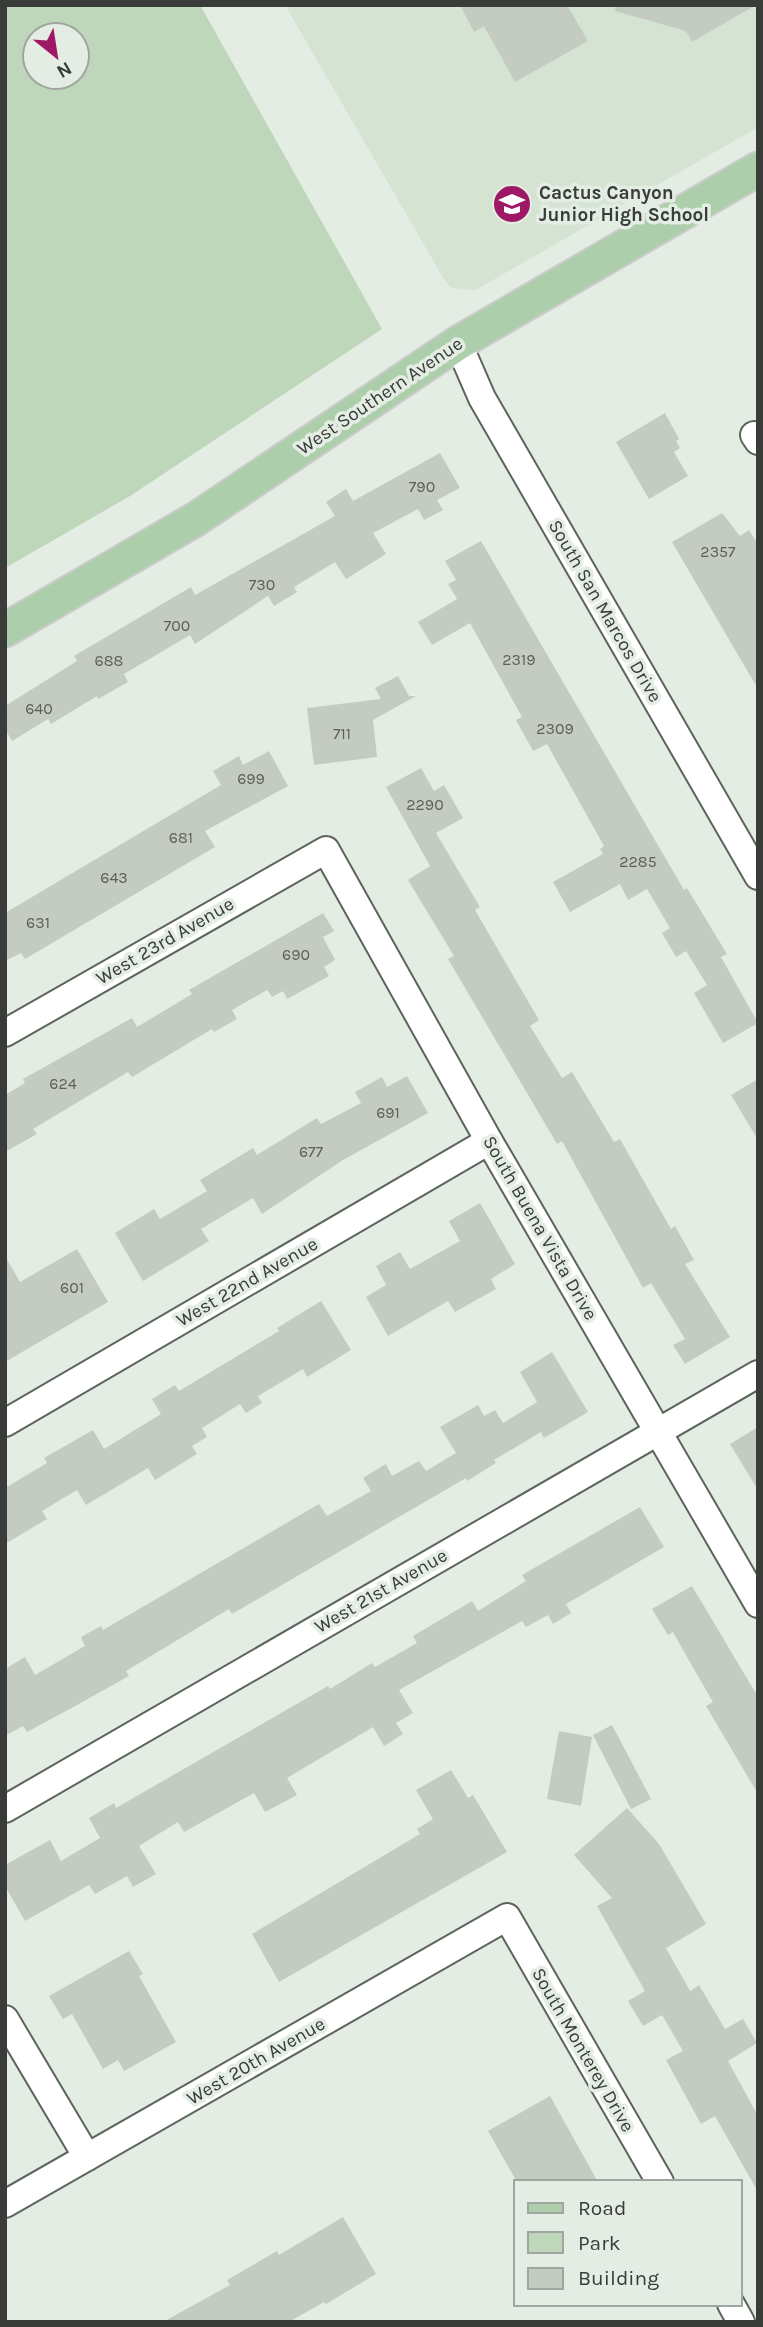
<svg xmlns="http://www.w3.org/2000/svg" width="763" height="2327" font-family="Karla,sans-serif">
	<rect width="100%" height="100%" fill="#e4ede3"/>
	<path fill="#d5e3d3" d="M285,5H758V127L476,290L452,288L445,281Z"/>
	<path fill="#bed6ba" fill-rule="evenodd" d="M5,5H200L382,329L130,496L5,568ZM35,35H77V77H35Z"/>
	<g fill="#c4ccc2">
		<path d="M460,5H567L588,41L515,82L484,26L474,32Z"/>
		<path d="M616,5H756L692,42L686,31L615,11Z"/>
		<path d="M665,413L679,439L676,441L680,448L674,452L688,476L649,499L616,442Z"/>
		<path d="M440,453L460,488L437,500L443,510L424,520L418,509L373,533L386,554L346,579L335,562L294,587L297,592L274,606L268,596L195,644L190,635L124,674L128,682L98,699L97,696L51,724L48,719L12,741L5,729V706L77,661L74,656L191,587L195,595L335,516L326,502L346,489L353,501Z"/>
		<path d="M722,513L740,536L749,530L758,545V689L672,542Z"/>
		<path d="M481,541L684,890L687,888L727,954L721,957L758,1023L723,1043L694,993L707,985L686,951L676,957L662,933L670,928L647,889L628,900L620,884L570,912L553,882L603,854L600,849L604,846L547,744L533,751L516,720L522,717L470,623L432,645L418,622L457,599L448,584L456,580L445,561Z"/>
		<path d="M398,676L409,696H416L373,720L377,757L314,765L307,708L381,699L375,688Z"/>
		<path d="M269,751L288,786L205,831L215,847L25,959L21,953L5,961V913L221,785L213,771L239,756L243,765Z"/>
		<path d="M421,768L434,791L444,785L463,818L436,833L480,907L475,910L539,1020L530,1026L562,1078L572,1072L614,1142L620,1139L671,1229L675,1226L694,1260L685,1264L730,1337L685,1364L673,1345L685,1339L651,1283L643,1288L562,1141L557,1144L448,959L454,956L408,880L430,866L386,787Z"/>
		<path d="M323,913L334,931L323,937L335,960L324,967L329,976L287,999L283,991L272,997L267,990L232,1010L237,1019L214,1032L212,1029L132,1077L128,1072L33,1129L37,1134L5,1152V1095L25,1083L23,1079L132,1018L137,1027L192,994L189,990Z"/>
		<path d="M407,1076L428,1113L343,1160L262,1214L253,1198L201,1229L209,1241L143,1281L115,1233L154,1209L160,1219L207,1191L200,1180L253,1148L257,1155L317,1118L321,1124L361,1103L355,1092L382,1077L387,1087Z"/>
		<path d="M758,1079V1140L731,1095Z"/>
		<path d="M480,1203L515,1264L491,1279L496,1289L455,1312L448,1301L388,1336L366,1297L386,1285L376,1266L400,1252L410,1269L460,1241L449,1221Z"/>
		<path d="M77,1249L108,1302L5,1362V1256L20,1282Z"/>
		<path d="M321,1301L351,1350L307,1377L303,1369L258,1396L262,1403L246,1413L240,1404L202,1428L207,1437L192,1446L197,1454L155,1480L148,1468L86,1505L77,1490L42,1511L47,1519L5,1544V1488L47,1463L44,1458L93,1430L104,1449L161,1414L152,1399L175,1385L179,1391L279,1331L277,1328Z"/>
		<path d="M552,1352L588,1412L544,1438L541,1432L494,1460L496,1463L467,1481L466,1478L232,1614L229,1609L126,1671L129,1676L77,1705L27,1732L23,1726L5,1736V1669L25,1657L35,1675L85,1646L81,1637L101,1626L103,1630L319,1504L327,1516L371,1491L363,1478L386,1464L392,1476L419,1461L426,1471L456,1453L440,1427L478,1405L484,1416L495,1410L503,1423L537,1402L520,1372Z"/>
		<path d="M758,1427V1490L730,1444Z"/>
		<path d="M640,1507L664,1547L566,1604L571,1613L553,1624L548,1615L526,1627L522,1621L399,1690L413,1713L396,1723L403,1734L384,1746L373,1727L287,1778L297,1795L265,1812L254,1793L184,1832L178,1822L139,1846L156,1874L133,1887L127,1876L95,1894L89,1885L25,1921L5,1886V1865L50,1840L61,1861L100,1838L89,1818L114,1803L116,1808L328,1686L330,1689L372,1663L375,1667L417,1643L413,1636L472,1601L478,1611L526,1581L522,1575Z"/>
		<path d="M692,1586L758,1697V1794L706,1706L713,1702L687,1657L673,1632L668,1635L652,1609Z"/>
		<path d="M612,1725L651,1799L631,1809L593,1735Z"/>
		<path d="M559,1731L592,1737L581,1806L547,1799Z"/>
		<path d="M451,1770L468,1798L473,1795L507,1852L279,1982L252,1934L420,1834L417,1829L433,1819L416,1790Z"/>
		<path d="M627,1808L659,1844L706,1924L666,1948L690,1991L699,1985L725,2029L743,2019L757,2043L728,2061L758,2116V2192L715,2116L701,2124L666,2060L683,2051L662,2015L643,2026L628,2001L645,1991L597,1906L612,1898L574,1855Z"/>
		<path d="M129,1951L143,1974L139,1976L176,2042L124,2071L118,2060L103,2069L72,2014L63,2019L49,1996Z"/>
		<path d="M550,2096L598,2182H517L488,2131Z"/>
		<path d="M343,2217L376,2274L326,2304L324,2302L289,2322H163L230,2285L227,2280L277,2251L279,2255Z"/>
	</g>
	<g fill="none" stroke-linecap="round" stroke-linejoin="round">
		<defs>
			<g id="minor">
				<path d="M458,343L482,398L758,876"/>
				<path d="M754,435L758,441"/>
				<path d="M5,1033L326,850L489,1141L758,1604"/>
				<path d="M5,1423L489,1141"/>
				<path d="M5,1809L758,1374"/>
				<path d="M5,2019L87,2157"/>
				<path d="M5,2204L507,1917L660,2182"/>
				<path d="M731,2304L741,2322"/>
			</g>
			<path id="major" d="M5,630L196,519L458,343L758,169"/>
		</defs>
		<use href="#minor" stroke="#5c645b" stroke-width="30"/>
		<use href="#major" stroke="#ccc" stroke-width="37"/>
		<use href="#minor" stroke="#fff" stroke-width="26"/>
		<use href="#major" stroke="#adceaa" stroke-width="33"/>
	</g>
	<defs>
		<symbol id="school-disc" viewBox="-11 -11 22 22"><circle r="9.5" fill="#9f1866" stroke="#e4ede3"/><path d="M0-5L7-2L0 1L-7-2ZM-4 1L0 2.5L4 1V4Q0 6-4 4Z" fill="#fff"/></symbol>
	</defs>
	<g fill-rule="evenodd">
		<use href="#school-disc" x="490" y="182" width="44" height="44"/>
	</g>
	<g text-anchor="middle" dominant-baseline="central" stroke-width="7" stroke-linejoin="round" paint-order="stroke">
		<g font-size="16" fill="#5c605b">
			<text x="422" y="486">790</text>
			<text x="718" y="551">2357</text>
			<text x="262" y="584">730</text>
			<text x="177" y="625">700</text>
			<text x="519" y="659">2319</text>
			<text x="109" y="660">688</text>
			<text x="39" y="708">640</text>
			<text x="555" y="728">2309</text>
			<text x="342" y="733">711</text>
			<text x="251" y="778">699</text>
			<text x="425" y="804">2290</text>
			<text x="181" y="837">681</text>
			<text x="638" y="861">2285</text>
			<text x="114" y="877">643</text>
			<text x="38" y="922">631</text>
			<text x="296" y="954">690</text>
			<text x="63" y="1083">624</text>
			<text x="388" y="1112">691</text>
			<text x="311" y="1151">677</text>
			<text x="72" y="1287">601</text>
		</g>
		<g font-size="19" font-weight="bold" fill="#393c39" stroke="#e4ede3" text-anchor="start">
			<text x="539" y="193">Cactus Canyon<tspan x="539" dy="22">Junior High School</tspan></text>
		</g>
		<g font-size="19" fill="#393c39" stroke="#e4ede3">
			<text transform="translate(380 396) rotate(-34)">West Southern Avenue</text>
			<text transform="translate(605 611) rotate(60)">South San Marcos Drive</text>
			<text transform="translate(165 941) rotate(-30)">West 23rd Avenue</text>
			<text transform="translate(540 1228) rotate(60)">South Buena Vista Drive</text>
			<text transform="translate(247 1282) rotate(-30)">West 22nd Avenue</text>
			<text transform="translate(381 1591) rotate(-30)">West 21st Avenue</text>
			<text transform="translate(583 2050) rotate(60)">South Monterey Drive</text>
			<text transform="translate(256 2061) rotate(-30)">West 20th Avenue</text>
		</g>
	</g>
	<rect width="763" height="2327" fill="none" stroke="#393c39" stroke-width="14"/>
	<rect x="514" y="2180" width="228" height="126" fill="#e4ede3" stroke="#a0a69f" stroke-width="2"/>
	<rect x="528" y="2203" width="35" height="10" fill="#adceaa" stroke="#a0a69f" stroke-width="2"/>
	<text x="578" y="2215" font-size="21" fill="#393c39">Road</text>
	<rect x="528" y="2232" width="35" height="21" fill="#bed6ba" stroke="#a0a69f" stroke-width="2"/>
	<text x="578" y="2250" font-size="21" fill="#393c39">Park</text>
	<rect x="528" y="2268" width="35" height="21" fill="#c4ccc2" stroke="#a0a69f" stroke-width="2"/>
	<text x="578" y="2285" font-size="21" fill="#393c39">Building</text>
	<g transform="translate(56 56) rotate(150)"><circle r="33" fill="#e4ede3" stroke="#a0a69f" stroke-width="2"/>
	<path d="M0-5L12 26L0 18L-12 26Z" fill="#9f1866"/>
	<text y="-10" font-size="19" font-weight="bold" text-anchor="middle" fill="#393c39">N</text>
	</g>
</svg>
